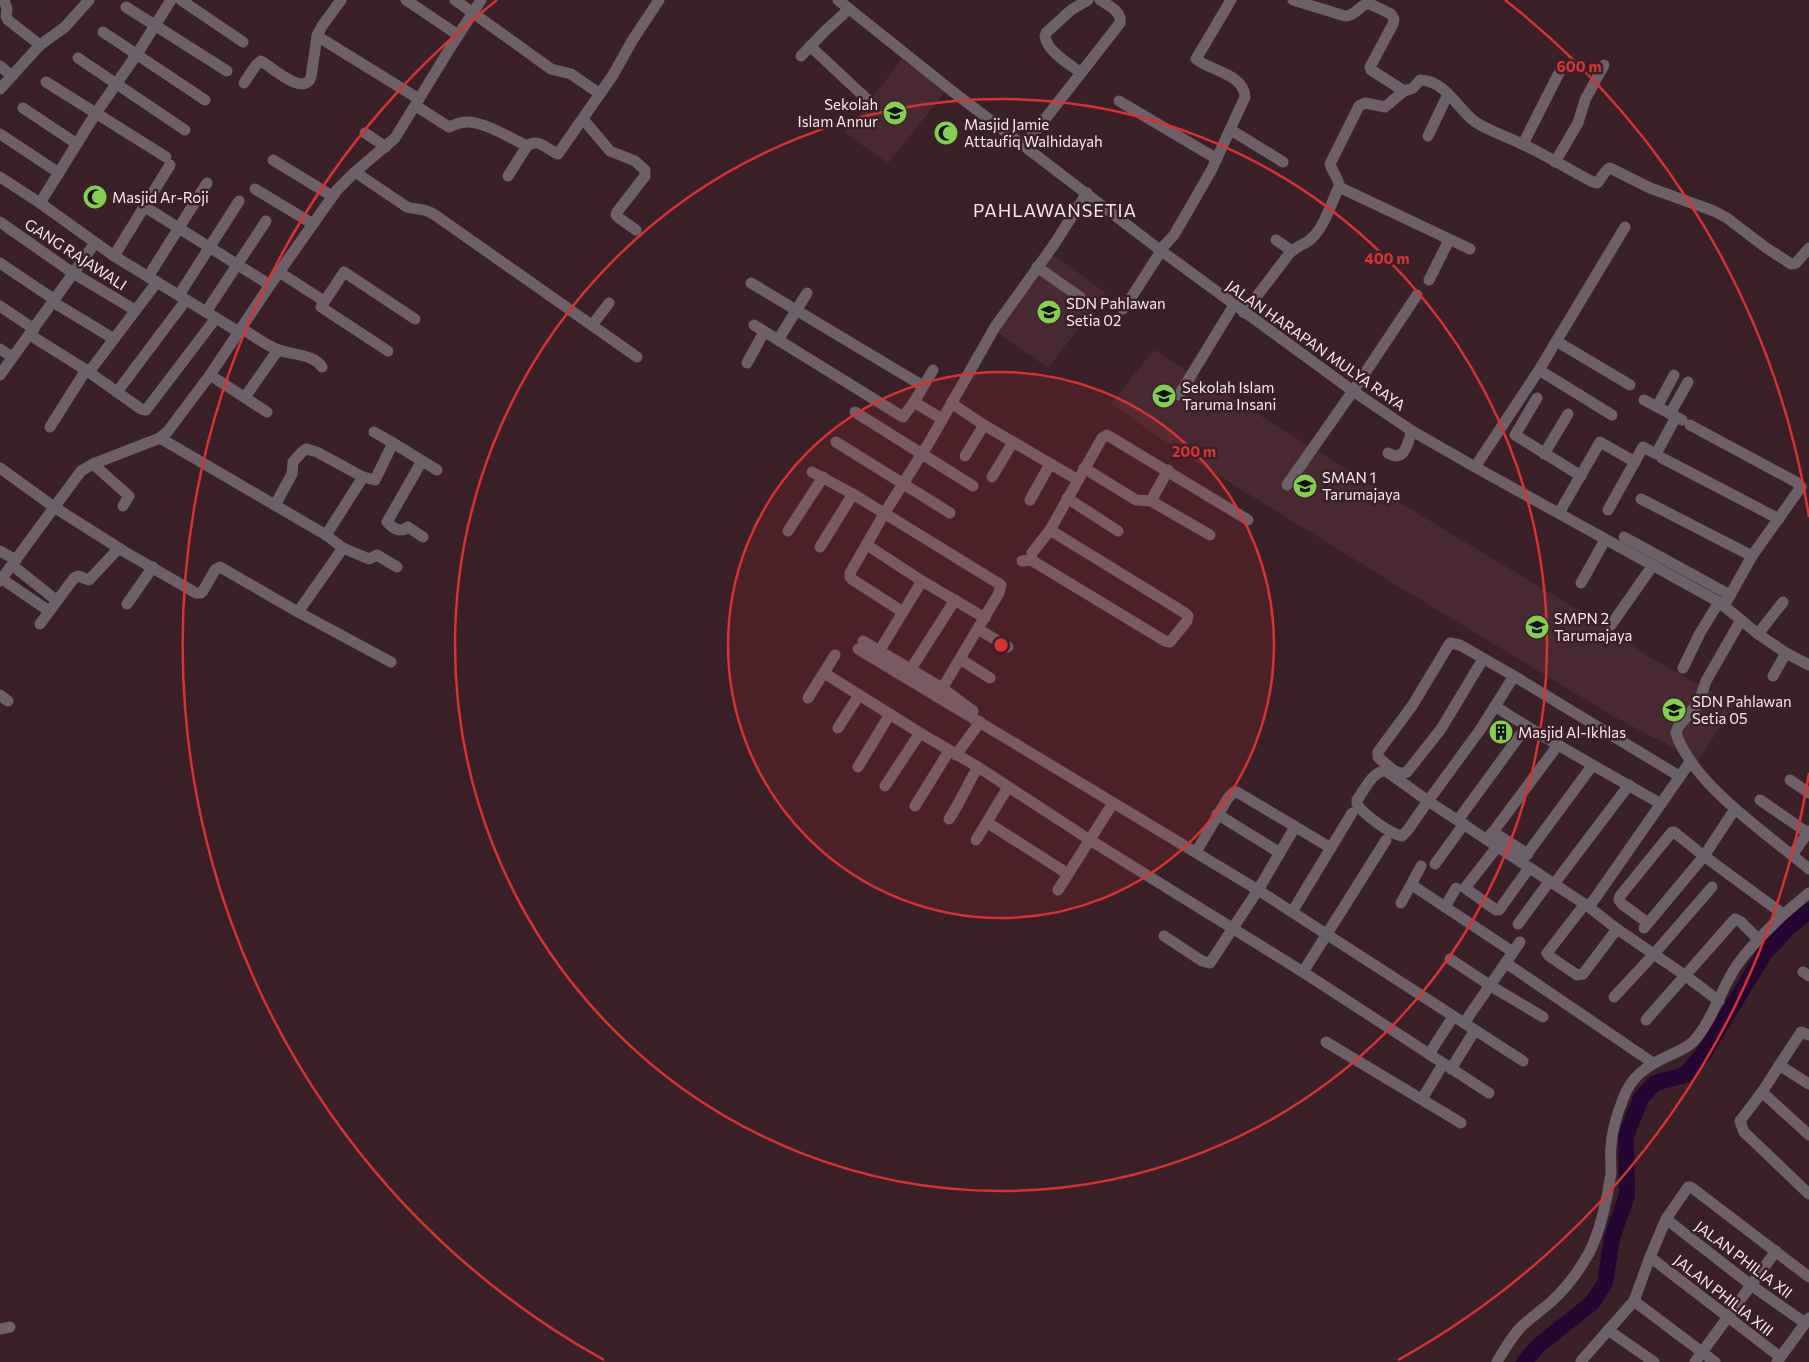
<svg xmlns="http://www.w3.org/2000/svg" width="1809" height="1362" font-family="Commissioner,sans-serif">
	<rect width="100%" height="100%" fill="#3a2027"/>
	<g fill="#4a2a32">
		<path d="M902,59L945,92L888,163L845,133Z"/>
		<path d="M1049,252L1106,293L1048,368L995,331Z"/>
		<path d="M1154,350L1440,527L1621,636L1647,656L1735,704L1698,761L1613,716L1406,591L1177,450L1111,403Z"/>
	</g>
	<g fill="none" stroke-linecap="round" stroke-linejoin="round">
		<path stroke="#230632" stroke-width="16" d="M1524,1362L1539,1345L1592,1303L1605,1283L1612,1238L1627,1195L1626,1136L1641,1098L1655,1083L1685,1075L1704,1053L1764,954L1788,928L1809,911"/>
		<g stroke="#6c6169" stroke-width="11">
			<path d="M181,0L243,42"/>
			<path d="M341,0L322,26L317,36L419,99"/>
			<path d="M406,0L458,35"/>
			<path d="M455,0L551,69L571,74L600,94"/>
			<path d="M838,0L952,91L1160,250L1353,391L1412,431L1475,467L1719,602L1758,634L1786,653L1809,665"/>
			<path d="M1293,0L1345,16C1355,16 1359,6 1368,3L1391,14L1394,19L1393,24L1370,67L1371,70L1404,91"/>
			<path d="M126,7L227,71"/>
			<path d="M103,32L205,100"/>
			<path d="M40,45L65,27L89,0"/>
			<path d="M810,46L870,102"/>
			<path d="M801,56L825,31L849,9"/>
			<path d="M78,58L185,130"/>
			<path d="M0,66L12,76"/>
			<path d="M1080,72C1068,63 1049,53 1045,37L1046,33L1071,10L1088,0"/>
			<path d="M46,82L166,157"/>
			<path d="M244,83L256,65L261,61C273,68 304,97 311,77L317,36"/>
			<path d="M0,89L40,45L8,20L6,16L7,9L4,0"/>
			<path d="M1119,101L1217,159"/>
			<path d="M416,106L449,127C455,125 460,121 468,122C487,123 510,138 527,146C538,137 547,150 558,154L613,75L632,41L659,0"/>
			<path d="M23,108L77,144"/>
			<path d="M583,119L610,151L635,161L645,170V176L617,212L616,215L619,218L636,230"/>
			<path d="M1231,130L1283,162"/>
			<path d="M365,133L386,147"/>
			<path d="M0,134L59,173"/>
			<path d="M1428,136L1448,94"/>
			<path d="M1523,144L1563,65"/>
			<path d="M1024,146L1120,23C1122,11 1109,6 1100,0"/>
			<path d="M273,160L332,196"/>
			<path d="M1555,162L1578,123L1585,100L1604,65"/>
			<path d="M355,172L407,207C417,210 425,208 435,215L637,357"/>
			<path d="M508,176L527,146"/>
			<path d="M0,177L40,203L114,256L239,332"/>
			<path d="M1339,187L1470,249"/>
			<path d="M255,189L313,224"/>
			<path d="M40,203L96,113L137,54L171,0"/>
			<path d="M145,207L270,285"/>
			<path d="M0,222L73,273L135,310"/>
			<path d="M1276,240L1292,251"/>
			<path d="M1160,250L1174,235L1211,171L1245,97C1244,74 1211,71 1196,59L1231,0"/>
			<path d="M114,256L170,165"/>
			<path d="M0,263L55,300"/>
			<path d="M1037,267L1080,297"/>
			<path d="M279,272L324,301"/>
			<path d="M148,277L207,183"/>
			<path d="M1429,280L1449,240"/>
			<path d="M751,283L923,386"/>
			<path d="M179,295L239,201"/>
			<path d="M53,302L114,339"/>
			<path d="M0,306L34,329"/>
			<path d="M1123,309L1129,301L1161,251"/>
			<path d="M206,312L266,221"/>
			<path d="M1244,313L1289,254C1296,246 1305,245 1312,238C1325,226 1331,203 1339,187C1340,179 1332,172 1330,164L1359,106L1365,103L1385,107L1404,91L1413,88L1420,80C1446,81 1456,107 1474,121C1488,131 1506,136 1522,144C1546,155 1569,170 1593,182L1597,183C1602,179 1604,170 1610,168L1650,188L1714,211L1727,218L1765,247L1791,264L1796,263L1809,248"/>
			<path d="M593,324L609,303"/>
			<path d="M754,325L903,417L914,402L933,370"/>
			<path d="M241,328C253,335 266,346 279,350C292,355 314,354 322,367"/>
			<path d="M30,335L86,370L141,409L146,410L216,318"/>
			<path d="M778,340L807,293"/>
			<path d="M1556,341L1630,385"/>
			<path d="M0,349L12,357"/>
			<path d="M388,351L321,307L344,272L415,319"/>
			<path d="M747,363L764,332"/>
			<path d="M1539,370L1612,415"/>
			<path d="M89,372L157,282"/>
			<path d="M0,375L95,243"/>
			<path d="M210,375L267,412"/>
			<path d="M117,392L186,300"/>
			<path d="M1179,395L1234,305"/>
			<path d="M245,397L278,350"/>
			<path d="M1537,398L1515,435L1581,476"/>
			<path d="M1644,400L1682,420"/>
			<path d="M914,402L942,419"/>
			<path d="M951,403L984,425L1078,480"/>
			<path d="M1657,407L1674,375"/>
			<path d="M855,412L973,486"/>
			<path d="M1670,414L1688,382"/>
			<path d="M1690,425L1796,482L1801,487L1752,556L1724,606"/>
			<path d="M50,427L86,370"/>
			<path d="M374,432L393,443"/>
			<path d="M160,438L326,535L343,548L369,559L377,555L397,567"/>
			<path d="M836,442L950,513"/>
			<path d="M1388,453C1405,463 1407,444 1412,431"/>
			<path d="M1544,454L1568,414"/>
			<path d="M965,456L984,425"/>
			<path d="M1662,458L1779,519"/>
			<path d="M422,461L387,522C393,529 401,533 408,527L423,537"/>
			<path d="M93,464L129,496L123,506"/>
			<path d="M1475,467L1539,370L1625,227"/>
			<path d="M0,468L54,507L125,552L196,593H201L203,591L215,570L220,567L298,612L391,662"/>
			<path d="M1084,468L1136,500L1151,501L1210,535"/>
			<path d="M812,472L853,494L1001,585L999,593L937,697"/>
			<path d="M363,477L375,480L393,443L437,470"/>
			<path d="M992,477L1013,442"/>
			<path d="M1287,485L1353,391L1417,295"/>
			<path d="M1067,498L1118,531"/>
			<path d="M1641,499L1752,556"/>
			<path d="M1030,500L1050,464"/>
			<path d="M1151,501L1168,470"/>
			<path d="M275,505L292,474L293,462L301,453L306,449L317,452L363,477L326,535"/>
			<path d="M1608,510L1643,447L1656,454L1676,417"/>
			<path d="M1559,513L1600,442L1635,462"/>
			<path d="M788,531L823,477"/>
			<path d="M1624,537L1730,595"/>
			<path d="M867,545L922,581L985,618"/>
			<path d="M820,547L853,494"/>
			<path d="M0,551L16,560"/>
			<path d="M1031,560L1032,553L1050,530L1102,438L1107,435L1248,520"/>
			<path d="M1022,561L1031,560L1041,566L1165,641L1170,642L1187,621L1188,616L1185,613L1050,530"/>
			<path d="M12,565L56,600"/>
			<path d="M2,579L49,611"/>
			<path d="M0,581L81,471L93,464L160,438L168,431L210,375L270,285L337,190L355,172L395,138L452,45L481,0"/>
			<path d="M1581,583L1605,540"/>
			<path d="M127,604L153,567"/>
			<path d="M298,612L343,548"/>
			<path d="M903,612L853,580L850,577V573L884,514L930,441L995,327L1053,246L1087,193"/>
			<path d="M1741,620L1706,681L1699,702L1678,727L1676,733C1692,784 1769,835 1809,869"/>
			<path d="M40,624L74,578L78,576L89,580L119,548"/>
			<path d="M1611,625L1653,565"/>
			<path d="M978,629L1008,647"/>
			<path d="M1758,634L1783,602"/>
			<path d="M863,641L942,688L973,711"/>
			<path d="M858,649L1258,890L1523,1061"/>
			<path d="M875,658L922,581"/>
			<path d="M960,659L990,678"/>
			<path d="M1483,659L1441,729L1407,772C1396,776 1388,765 1380,759L1378,757V752L1412,706L1450,643L1460,645L1514,676"/>
			<path d="M1683,668L1700,633L1719,602"/>
			<path d="M824,673L920,733L978,767L1090,840L1303,972L1489,1093"/>
			<path d="M907,675L955,600"/>
			<path d="M1773,676L1786,653"/>
			<path d="M0,695L8,701"/>
			<path d="M808,698L835,655"/>
			<path d="M1495,706C1549,742 1606,772 1661,804"/>
			<path d="M838,728L859,695"/>
			<path d="M956,755L980,722"/>
			<path d="M858,767L890,714"/>
			<path d="M1679,776L1514,676L1480,730L1431,797L1428,801L1407,831L1402,836C1390,834 1363,814 1357,804V800C1364,791 1373,770 1386,771L1428,801L1589,907L1617,929L1686,976L1719,1001"/>
			<path d="M1790,780L1809,793"/>
			<path d="M885,786L920,733"/>
			<path d="M1760,800L1808,833"/>
			<path d="M915,806L949,751"/>
			<path d="M1217,814L1280,853"/>
			<path d="M949,819C961,801 967,785 978,767"/>
			<path d="M1458,820L1526,727"/>
			<path d="M988,823L1068,874"/>
			<path d="M1493,832L1528,854"/>
			<path d="M1486,839L1493,832L1558,745"/>
			<path d="M976,840L1008,787"/>
			<path d="M1497,847L1465,888L1496,910H1499L1529,868"/>
			<path d="M1196,852L1228,798L1234,792H1237L1331,848"/>
			<path d="M1792,855L1809,831"/>
			<path d="M1521,862L1592,766"/>
			<path d="M1435,864L1464,824"/>
			<path d="M1554,884L1629,785"/>
			<path d="M1412,885L1513,952"/>
			<path d="M1058,890L1113,803"/>
			<path d="M1401,903L1421,866"/>
			<path d="M1585,904L1547,953L1549,956L1577,975L1583,974L1617,929"/>
			<path d="M1445,907L1456,888"/>
			<path d="M1589,907L1690,762"/>
			<path d="M1292,912L1352,813"/>
			<path d="M1648,923L1622,904L1619,900L1620,896L1672,832H1674L1704,856L1783,914"/>
			<path d="M1518,924L1549,882"/>
			<path d="M1644,928L1704,856L1731,815"/>
			<path d="M1164,936L1202,961L1210,963L1258,890L1295,827"/>
			<path d="M1450,959L1491,986L1543,1017"/>
			<path d="M1506,963L1653,1063"/>
			<path d="M1303,972L1386,840"/>
			<path d="M1803,972L1809,976"/>
			<path d="M1614,997L1654,954L1712,887"/>
			<path d="M1646,1020L1735,919L1741,922L1758,939"/>
			<path d="M1464,1023L1520,942"/>
			<path d="M1809,1035L1801,1032L1762,1092L1740,1121L1744,1132L1809,1194"/>
			<path d="M1326,1042L1461,1123"/>
			<path d="M1429,1054L1453,1017"/>
			<path d="M1779,1065L1809,1084"/>
			<path d="M1451,1069L1475,1030"/>
			<path d="M1762,1092L1809,1135"/>
			<path d="M1422,1099L1443,1064"/>
			<path d="M1666,1219L1751,1285L1805,1323"/>
			<path d="M1650,1257L1780,1357"/>
			<path d="M1634,1301L1715,1362"/>
			<path d="M0,1329L10,1327"/>
			<path d="M1608,1330L1654,1362"/>
			<path d="M1497,1362C1504,1350 1511,1338 1520,1328C1530,1318 1542,1310 1552,1301C1567,1287 1579,1271 1589,1253C1600,1232 1608,1196 1611,1173C1611,1164 1610,1155 1611,1146C1612,1130 1617,1114 1623,1099C1631,1076 1647,1066 1668,1056C1677,1052 1687,1048 1694,1041C1713,1019 1721,989 1737,965C1757,937 1783,914 1809,893"/>
			<path d="M1581,1362L1582,1360L1634,1301L1650,1257L1666,1219L1688,1187H1691L1809,1277"/>
			<path d="M1695,1362L1776,1251"/>
			<path d="M1777,1362L1809,1318"/>
		</g>
	</g>
	<circle cx="1001" cy="645" r="273" fill="#d83232" fill-opacity=".12"/>
	<g fill="none" stroke="#d83232" stroke-width="2.5">
		<circle cx="1001" cy="645" r="273"/>
		<circle cx="1001" cy="645" r="546"/>
		<path d="M1809 773A818 818 0 0 1 1398 1360M604 1360A818 818 0 0 1 497 0M1505 0A818 818 0 0 1 1809 517"/>
	</g>
	<defs>
		<symbol id="school-disc" viewBox="-11 -11 22 22"><circle r="9.5" fill="#84d04e" stroke="#3a2027"/><path d="M0-5L7-2L0 1L-7-2ZM-4 1L0 2.5L4 1V4Q0 6-4 4Z" fill="#111"/></symbol>
		<symbol id="mosque-disc" viewBox="-11 -11 22 22"><circle r="9.5" fill="#84d04e" stroke="#3a2027"/><path d="M3.5-4.9A6 6 0 1 0 3.5 4.9A5 5 0 1 1 3.5-4.9Z" fill="#111"/></symbol>
		<symbol id="building-disc" viewBox="-11 -11 22 22"><circle r="9.5" fill="#84d04e" stroke="#3a2027"/><path d="M-4-6H4V6H1V3H-1V6H-4ZM-2.5-4.3h1.7v1.8h-1.7ZM.8-4.3h1.7v1.8H.8ZM-2.5-1h1.7V.8h-1.7ZM.8-1h1.7V.8H.8Z" fill="#111"/></symbol>
	</defs>
	<g fill-rule="evenodd">
		<use href="#school-disc" x="881" y="99" width="28" height="28"/>
		<use href="#mosque-disc" x="932" y="119" width="28" height="28"/>
		<use href="#mosque-disc" x="81" y="183" width="28" height="28"/>
		<use href="#school-disc" x="1035" y="298" width="28" height="28"/>
		<use href="#school-disc" x="1150" y="382" width="28" height="28"/>
		<use href="#school-disc" x="1291" y="472" width="28" height="28"/>
		<use href="#school-disc" x="1523" y="613" width="28" height="28"/>
		<use href="#school-disc" x="1660" y="696" width="28" height="28"/>
		<use href="#building-disc" x="1487" y="718" width="28" height="28"/>
	</g>
	<g text-anchor="middle" dominant-baseline="central" stroke-width="5" stroke-linejoin="round" paint-order="stroke">
		<g font-size="15" fill="#fbe9ec" stroke="#3a2027" text-anchor="start">
			<text x="878" y="104" text-anchor="end">Sekolah<tspan x="878" dy="17">Islam Annur</tspan></text>
			<text x="964" y="124">Masjid Jamie<tspan x="964" dy="17">Attaufiq Walhidayah</tspan></text>
			<text x="112" y="197">Masjid Ar-Roji</text>
			<text x="1066" y="303">SDN Pahlawan<tspan x="1066" dy="17">Setia 02</tspan></text>
			<text x="1182" y="387">Sekolah Islam<tspan x="1182" dy="17">Taruma Insani</tspan></text>
			<text x="1322" y="477">SMAN 1<tspan x="1322" dy="17">Tarumajaya</tspan></text>
			<text x="1554" y="618">SMPN 2<tspan x="1554" dy="17">Tarumajaya</tspan></text>
			<text x="1692" y="701">SDN Pahlawan<tspan x="1692" dy="17">Setia 05</tspan></text>
			<text x="1518" y="732">Masjid Al-Ikhlas</text>
		</g>
		<g font-size="15" fill="#fbe9ec" stroke="#3a2027">
			<text transform="translate(76 254) rotate(33)">GANG RAJAWALI</text>
			<text transform="translate(1316 345) rotate(35)">JALAN HARAPAN MULYA RAYA</text>
			<text transform="translate(1744 1259) rotate(37)">JALAN PHILIA XII</text>
			<text transform="translate(1724 1295) rotate(38)">JALAN PHILIA XIII</text>
		</g>
		<g font-size="18" letter-spacing="1" fill="#fbe9ec" stroke="#3a2027">
			<text x="1055" y="210">PAHLAWANSETIA</text>
		</g>
	</g>
	<circle cx="1001" cy="645" r="8" fill="#d83232" stroke="#3a2027" stroke-width="2.5"/>
	<g font-size="15" text-anchor="middle" font-weight="bold" fill="#d83232" stroke="#3a2027" stroke-width="5" stroke-linejoin="round" paint-order="stroke">
		<text x="1579" y="72">600 m</text>
		<text x="1387" y="264">400 m</text>
		<text x="1194" y="457">200 m</text>
	</g>
</svg>
